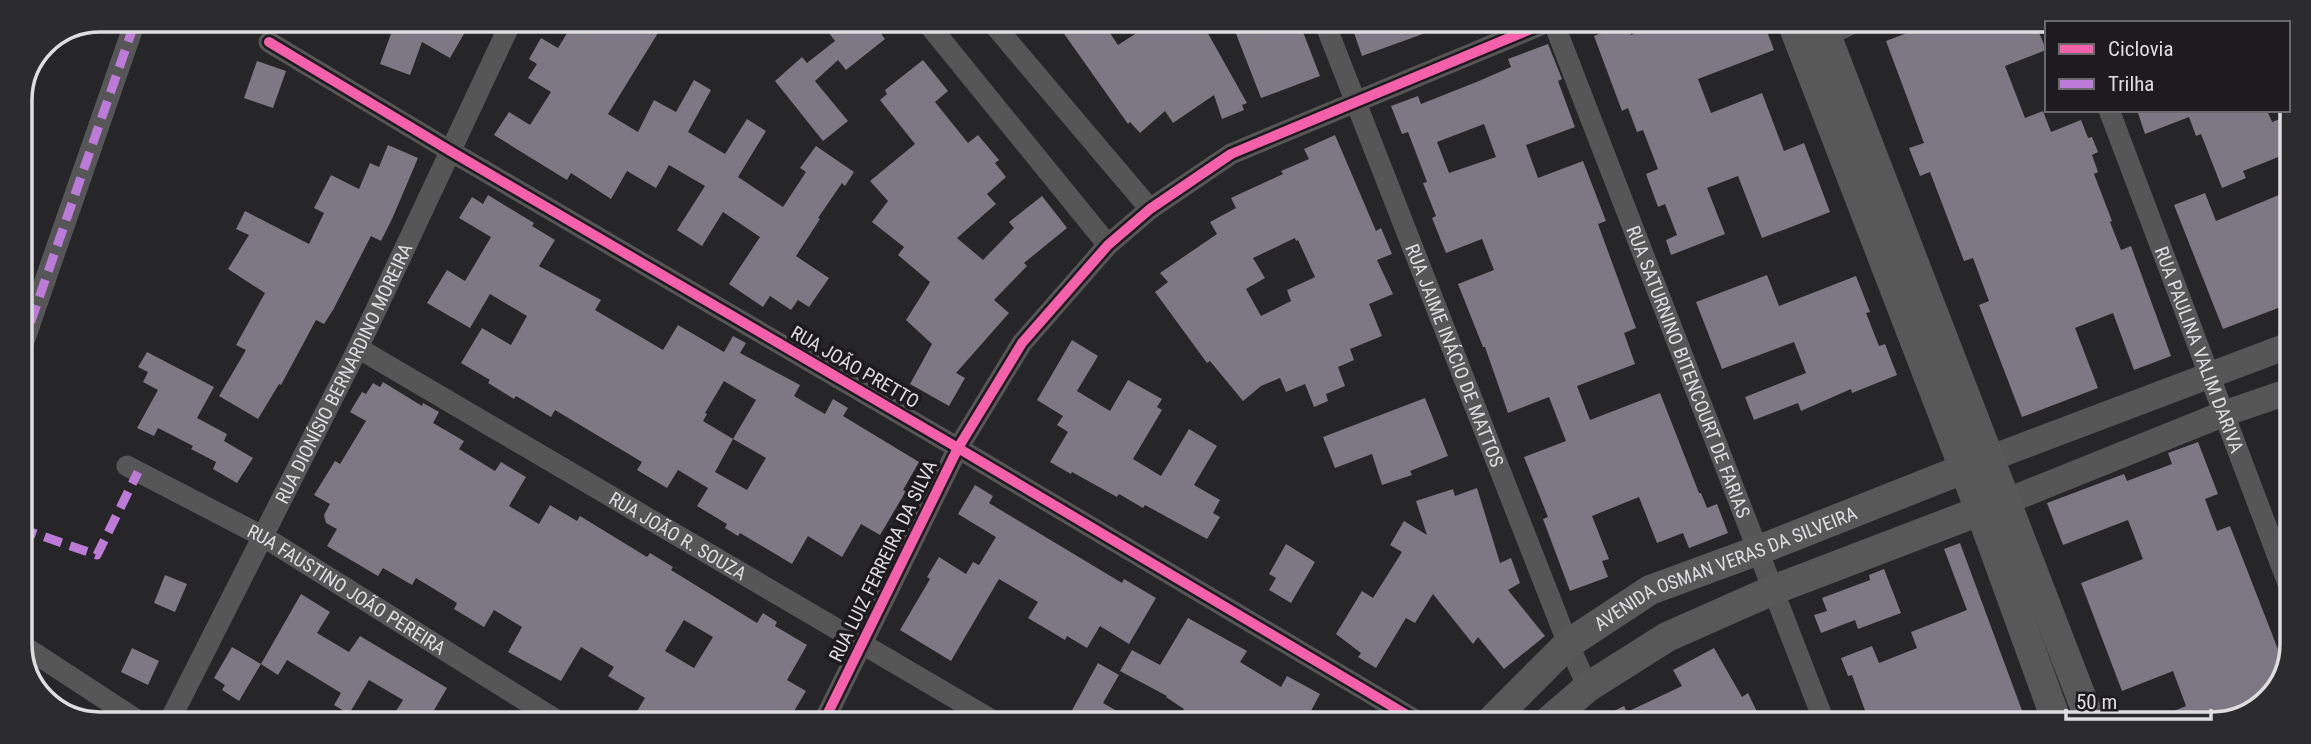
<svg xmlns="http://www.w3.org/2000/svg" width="2311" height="744" font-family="'Roboto Condensed',sans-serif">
	<rect width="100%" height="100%" fill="#262528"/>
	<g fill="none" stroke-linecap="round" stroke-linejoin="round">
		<path stroke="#18032b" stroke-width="6" d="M38,694L83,722"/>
	</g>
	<g fill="#7d7884" fill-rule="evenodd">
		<path d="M366,20H472L450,58L422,42L410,75L380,64L392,31Z"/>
		<path d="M575,20H666L608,114L638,132L654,100L676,112L694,80L711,90L688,132L725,154L747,119L766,131L738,177L783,207L806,172L800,168L816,146L854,172L845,186L842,183L818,218L820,219L796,256L829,278L809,307L798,300L791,310L770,296L763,307L729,284L760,237L723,212L702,246L677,230L705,186L669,165L656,188L627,171L611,199L571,173L567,180L494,135L509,112L530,125L551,92L528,78L537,64L529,59L541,38L558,48Z"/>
		<path d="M819,20H871L885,39L846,70L838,60L815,81L848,121L823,141L775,81L802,57L807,63L835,41Z"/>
		<path d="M1055,21H1102L1118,45L1155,21H1201L1247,103L1242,105L1244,110L1222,119L1214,95L1173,123L1165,111L1140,133L1130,122L1128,124Z"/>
		<path d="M1231,21H1295L1300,33L1303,32L1320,76L1261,98Z"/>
		<path d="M1367,21H1452L1453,23L1362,56L1352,27Z"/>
		<path d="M1666,21H1763L1774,50L1698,79L1711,113L1762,93L1784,151L1804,143L1830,212L1762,238L1738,176L1707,188L1725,234L1671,255L1666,240L1677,235L1665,204L1658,207L1646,174L1658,169L1643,130L1637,132L1628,108L1622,111L1594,36L1627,23L1631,35Z"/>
		<path d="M1936,22H2035L2046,50L2005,66L2025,118L2043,111L2051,132L2081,120L2088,138L2092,137L2098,152L2092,155L2098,172L2094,174L2112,221L2110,222L2121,250L2131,246L2171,356L2134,370L2113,313L2075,328L2098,388L2022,417L1979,305L1989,301L1973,258L1964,261L1930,172L1920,176L1909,148L1924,143L1886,41Z"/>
		<path d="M1548,44L1562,79L1558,81L1575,127L1526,145L1538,178L1583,161L1606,221L1598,224L1636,328L1624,333L1635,364L1577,386L1590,420L1660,393L1699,493H1701L1707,508L1717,504L1728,533L1689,548L1683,533L1657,543L1639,497L1592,516L1609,559L1602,561L1608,577L1570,591L1543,519L1548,517L1524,457L1566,441L1549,397L1508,413L1485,347H1483L1458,284L1494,270L1482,239L1446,253L1432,218L1436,216L1423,183L1427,182L1408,132L1402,134L1391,106L1418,96L1421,104L1479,81L1511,67L1508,59ZM1484,124L1496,157L1449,173L1437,142Z"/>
		<path d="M923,60L948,91L935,102L968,143L978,135L999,160L995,163L1006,177L987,194L996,204L957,238L983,260L1014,228L1009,222L1042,196L1067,228L1024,263L1027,266L994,300L1009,313L956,373L965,378L949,406L910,384L932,344L906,320L930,282L898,255L904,247L872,222L888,201L870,181L915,144L880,100L887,94L885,90Z"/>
		<path d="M257,61L286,71L273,108L244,98Z"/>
		<path d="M2137,110H2267L2272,122L2291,115V152L2243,171L2246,178L2222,188L2201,134L2196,136L2189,117L2145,134Z"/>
		<path d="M1335,135L1376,231L1381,228L1392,254L1377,260L1393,294L1369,304L1382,336L1350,349L1354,360L1338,367L1345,386L1326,394L1328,401L1314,407L1305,384L1286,392L1280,378L1261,386L1243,401L1210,361L1207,363L1155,292L1168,282L1160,273L1217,234L1210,222L1236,208L1231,198L1283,174L1281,171L1309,159L1304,149ZM1295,238L1296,241L1298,240L1315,277L1287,290L1291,301L1261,316L1246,289L1265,278L1253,258Z"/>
		<path d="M388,145L418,158L392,219L381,241L371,236L333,310L324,324L316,320L281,385L279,384L258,419L219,396L246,350L236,345L265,293L228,269L249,235L236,229L245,211L309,244L324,213L314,208L331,175L359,189L370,163L379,167Z"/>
		<path d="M2291,190V303L2223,329L2174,205L2205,193L2216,221Z"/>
		<path d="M488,195L534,223L532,226L555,240L539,266L601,300L595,310L663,350L678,325L724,352L733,336L746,343L740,353L800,385L794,396L825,414L833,399L848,408L843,416L919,462L903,490L906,491L880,535L861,524L842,557L808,536L792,564L740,533L738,536L725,528L727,524L697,506L708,488L678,470L667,488L637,470L642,462L555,410L551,417L516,396L514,399L488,383L490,380L461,363L482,328L511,345L527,316L490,294L470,328L427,303L447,270L465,281L491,237L459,218L472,197L483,204ZM724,381L756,400L733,439L703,421L707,414L705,413ZM733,439L766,458L747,490L715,472Z"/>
		<path d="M1767,275L1779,306L1856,276L1870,312L1866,313L1879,346L1885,344L1897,375L1852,393L1851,389L1801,411L1798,403L1754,420L1745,397L1806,373L1794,342L1722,369L1696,302Z"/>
		<path d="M1072,340L1098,356L1077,391L1110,411L1128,380L1162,399L1157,407L1162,410L1133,459L1161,476L1189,429L1217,446L1194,485L1220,500L1213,513L1220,517L1207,539L1145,505L1143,508L1119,494L1117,497L1072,472L1071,474L1050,462L1068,432L1057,425L1063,416L1037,400Z"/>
		<path d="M147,352L214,387L197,418L227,434L224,441L253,458L237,483L213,469L216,462L191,449L193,446L158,428L154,436L137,428L158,390L143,382L148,372L138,367Z"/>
		<path d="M383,382L422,406L423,403L439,412L433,423L464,441L459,449L495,471L501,462L526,477L509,506L539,524L550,505L577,521L580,516L647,557L650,553L673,567L671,570L757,623L763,613L777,622L775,626L807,645L787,680L806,691L787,723H645L634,716L645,698L608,676L614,667L581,647L561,681L508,652L522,627L494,610L484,627L454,609L457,603L416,578L412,585L383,568L378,576L327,546L337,529L326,523L324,515L330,504L314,495L335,461L340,464L366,421L350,412L362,392L366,394L373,383L380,387ZM684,620L713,637L694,668L665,651Z"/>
		<path d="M1425,398L1448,456L1410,471L1412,475L1382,485L1372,454L1335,468L1323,437Z"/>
		<path d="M2198,442L2218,494L2205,499L2217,531L2230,526L2286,670L2261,708L2224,720L2222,715L2198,725H2140L2186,706L2173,671L2122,691L2081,583L2143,559L2128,520L2063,545L2047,503L2124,474L2127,481L2172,464L2168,453Z"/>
		<path d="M975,485L993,496L989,503L1122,583L1124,579L1156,598L1129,644L1100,626L1087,648L1067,636L1065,640L1028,618L1038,602L999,579L951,661L900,630L930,579L927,577L939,557L966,574L973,562L979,565L996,537L958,514Z"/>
		<path d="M1477,488L1500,563L1511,558L1520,583L1508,590L1545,636L1504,669L1478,637L1473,644L1433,594L1415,623L1406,618L1376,668L1358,657L1361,653L1336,634L1362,591L1373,598L1402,552L1390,545L1404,521L1427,535L1416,501L1453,489L1455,496Z"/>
		<path d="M1960,543L2027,724H1969L1965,715L1940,724H1870L1852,675L1848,676L1841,658L1872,646L1879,663L1917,648L1911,632L1967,610L1944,549Z"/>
		<path d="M1286,544L1315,562L1291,603L1269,590L1276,578L1269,574Z"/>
		<path d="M1884,569L1901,613L1858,629L1855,620L1821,633L1814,615L1827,611L1822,598L1870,580L1869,575Z"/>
		<path d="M165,575L187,584L175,612L154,603Z"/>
		<path d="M301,594L330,612L317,633L349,652L360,636L447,688L427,722H389L403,700L369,680L349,714L334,705L341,693L287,660L278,675L261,664Z"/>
		<path d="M1188,618L1247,651L1240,662L1281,687L1287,676L1320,694L1304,724L1176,723L1184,709L1166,697L1167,696L1120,671L1132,650L1160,665Z"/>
		<path d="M232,647L261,664L239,701L222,690L225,685L214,678Z"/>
		<path d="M132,648L159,661L148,685L121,672Z"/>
		<path d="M1714,648L1742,697L1748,693L1761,720L1752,724H1588L1624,706L1627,712L1682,686L1673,670Z"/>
		<path d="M1098,663L1119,675L1103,703L1138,723H1065Z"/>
	</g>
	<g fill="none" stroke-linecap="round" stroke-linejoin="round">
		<path stroke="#565656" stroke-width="10" d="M1831,40L1868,22"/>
		<g stroke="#565656" stroke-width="21">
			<path d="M925,20L1108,245"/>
			<path d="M990,20L1150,209"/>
			<path id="s1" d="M1324,21L1568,644L1588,687"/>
			<path id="s2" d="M1553,21L1825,724"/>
			<path d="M2075,22L2076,23"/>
			<path d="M269,42L452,152L958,448L1422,724"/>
			<path id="s3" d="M2109,110L2289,586"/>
			<path d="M19,346L24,341L136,19"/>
			<path id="s4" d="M358,348L997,723"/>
			<path id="s5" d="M127,466L264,537L561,723"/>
			<path d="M19,643L140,722"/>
			<path id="s6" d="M169,722L358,348L512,20"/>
			<path d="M823,723L958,448L1022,343L1108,245L1150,209L1231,154L1550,21"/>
		</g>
		<g stroke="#565656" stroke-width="26">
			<path d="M1991,458L2290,345"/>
			<path d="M2007,501L2223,414L2290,391"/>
		</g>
		<g stroke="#585858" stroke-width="30">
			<path d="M1792,22L1980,510L2058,725"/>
			<path d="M1821,22L2092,725"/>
			<path id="s7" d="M1488,724L1568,644L1650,590L1759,550L1981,462"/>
			<path d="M1545,724L1588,687L1667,637L1773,590L1998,504"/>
		</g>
		<g stroke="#bd7bd9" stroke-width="9" stroke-dasharray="18 9" stroke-linecap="butt">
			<path d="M19,346L24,341L136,19"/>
			<path d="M19,528L97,555L138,472"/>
		</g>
		<defs>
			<g id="cycleway">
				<path d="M269,42L452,152L958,448L1422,724"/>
				<path d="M823,723L958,448L1022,343L1108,245L1150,209L1231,154L1550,21"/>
			</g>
		</defs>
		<use href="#cycleway" stroke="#1d1b1f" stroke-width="15"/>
		<use href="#cycleway" stroke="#f560ab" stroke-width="10"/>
	</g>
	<g text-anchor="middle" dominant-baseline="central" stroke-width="7" stroke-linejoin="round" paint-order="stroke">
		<g font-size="19" fill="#dedde0" stroke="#1d1b1f">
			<text stroke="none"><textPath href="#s3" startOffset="256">RUA PAULINA VALIM DARIVA</textPath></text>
			<text stroke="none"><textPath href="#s1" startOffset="359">RUA JAIME INÁCIO DE MATTOS</textPath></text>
			<text transform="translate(855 367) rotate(30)">RUA JOÃO PRETTO</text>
			<text stroke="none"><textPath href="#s6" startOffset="390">RUA DIONÍSIO BERNARDINO MOREIRA</textPath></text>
			<text stroke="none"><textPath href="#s2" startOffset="376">RUA SATURNINO BITENCOURT DE FARIAS</textPath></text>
			<text stroke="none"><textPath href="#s4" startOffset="371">RUA JOÃO R. SOUZA</textPath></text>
			<text transform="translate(883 561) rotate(-64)">RUA LUIZ FERREIRA DA SILVA</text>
			<text stroke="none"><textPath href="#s7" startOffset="289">AVENIDA OSMAN VERAS DA SILVEIRA</textPath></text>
			<text stroke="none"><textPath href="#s5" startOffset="252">RUA FAUSTINO JOÃO PEREIRA</textPath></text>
		</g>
	</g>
	<path d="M0 0H2311V744H0ZM100 32H2212A68 68 0 0 1 2280 100V644A68 68 0 0 1 2212 712H100A68 68 0 0 1 32 644V100A68 68 0 0 1 100 32Z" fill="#2c2b2e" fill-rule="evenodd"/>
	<path fill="none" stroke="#dedde0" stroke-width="3.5" d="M100 32H2212A68 68 0 0 1 2280 100V644A68 68 0 0 1 2212 712H100A68 68 0 0 1 32 644V100A68 68 0 0 1 100 32Z"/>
	<rect x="2045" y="21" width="245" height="91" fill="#1d1b1f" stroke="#6a696c" stroke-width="2"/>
	<rect x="2059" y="44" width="35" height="10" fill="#f560ab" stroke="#6a696c" stroke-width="2"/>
	<text x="2108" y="56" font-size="21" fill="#dedde0">Ciclovia</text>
	<rect x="2059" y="79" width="35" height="10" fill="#bd7bd9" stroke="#6a696c" stroke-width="2"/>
	<text x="2108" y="91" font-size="21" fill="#dedde0">Trilha</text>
	<path d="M2066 709v10h145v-10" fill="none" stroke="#dedde0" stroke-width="3.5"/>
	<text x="2076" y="709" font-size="21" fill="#dedde0" stroke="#1d1b1f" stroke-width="5" paint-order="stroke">50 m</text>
</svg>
